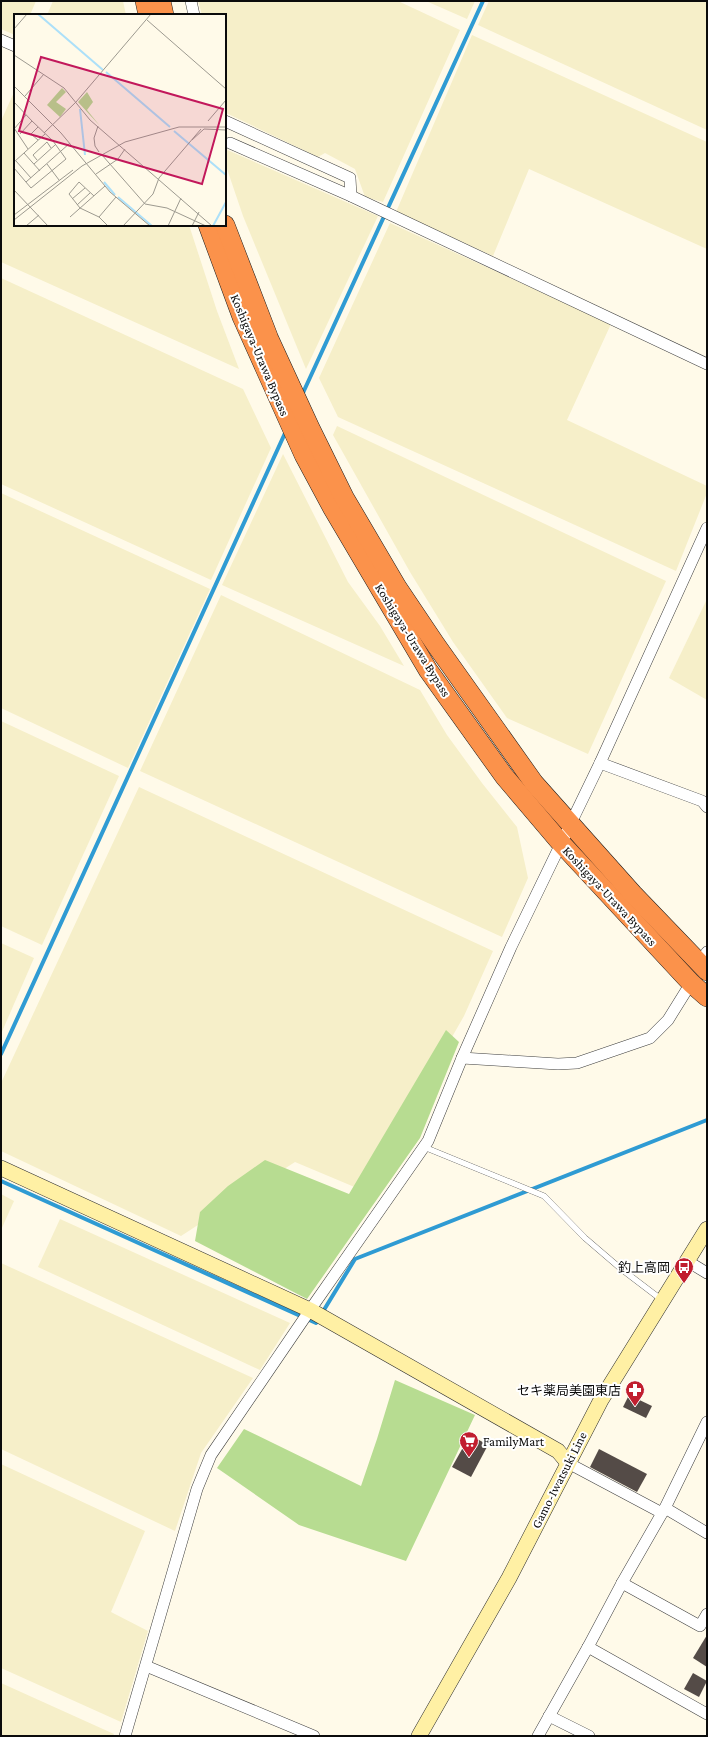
<svg xmlns="http://www.w3.org/2000/svg" width="708" height="1737" font-family="'Crimson Pro','Noto Sans JP',serif">
	<rect width="100%" height="100%" fill="#fffae9"/>
	<g fill="#f6efc9">
		<path d="M1,1H36L30,15H15V35L1,29Z"/>
		<path d="M53,1H123L126,15H47Z"/>
		<path d="M198,1H398L460,30L383,202L365,197L355,169L325,153L318,157L226,113L225,15H202Z"/>
		<path d="M426,1H475L467,19Z"/>
		<path d="M489,1H707V130L478,25Z"/>
		<path d="M472,35L707,142V249L529,169L493,256L396,212Z"/>
		<path d="M15,90V225H189L217,311L239,369L1,262V121Z"/>
		<path d="M225,149L378,216L306,369L243,216L225,163Z"/>
		<path d="M390,223L611,324L567,420L707,486V493L676,571L338,417L319,378Z"/>
		<path d="M1,278L243,389L271,448L211,580L1,484Z"/>
		<path d="M337,426L666,581L588,754L507,718L453,642L410,572L333,435Z"/>
		<path d="M283,454L348,582L380,626L404,666L222,585Z"/>
		<path d="M1,493L210,589L128,768L1,708Z"/>
		<path d="M221,595L420,690L447,735L482,783L517,827L528,878L502,937L140,771Z"/>
		<path d="M707,599V700L669,678Z"/>
		<path d="M1,721L119,776L42,945L1,926Z"/>
		<path d="M139,787L493,951L464,1016L364,1191L295,1162L181,1236L1,1151V1083Z"/>
		<path d="M1,943L34,958L1,1034Z"/>
		<path d="M1,1194L14,1201L1,1230Z"/>
		<path d="M60,1219L290,1323L260,1370L38,1267Z"/>
		<path d="M1,1263L253,1378L201,1453L175,1531L1,1449Z"/>
		<path d="M1,1464L145,1531L111,1612L148,1631L121,1722L1,1668Z"/>
		<path d="M1,1683L114,1734L113,1736H1Z"/>
	</g>
	<g fill="#b7dc91">
		<path d="M446,1030L459,1042L420,1138L307,1299L195,1241L200,1212L228,1186L265,1160L349,1194Z"/>
		<path d="M395,1380L475,1415L406,1561L299,1525L217,1468L244,1429L361,1486L377,1439Z"/>
	</g>
	<g fill="none" stroke-linecap="round" stroke-linejoin="round">
		<g stroke="#2f9bd3" stroke-width="4">
			<path d="M302,395L483,1"/>
			<path d="M1,1054L286,431"/>
			<path d="M1,1181L316,1323L355,1259L707,1120"/>
		</g>
	</g>
	<g fill="#544b47">
		<path d="M629,1395L652,1406L646,1418L623,1407Z"/>
		<path d="M470,1435L488,1445L471,1477L452,1467Z"/>
		<path d="M599,1449L647,1474L637,1492L590,1467Z"/>
		<path d="M707,1635V1667L693,1658Z"/>
		<path d="M693,1673L707,1681L699,1697L684,1689Z"/>
	</g>
	<g fill="none" stroke-linecap="round" stroke-linejoin="round">
		<defs>
			<path id="lane" d="M424,1147L544,1196L585,1238L620,1268L662,1300"/>
			<g id="street">
				<path d="M191,1L194,15"/>
				<path d="M1,40L15,46"/>
				<path d="M225,121L350,178L351,196"/>
				<path d="M230,143L351,196L707,364"/>
				<path d="M600,763L702,801L707,807"/>
				<path d="M699,963L707,952"/>
				<path d="M462,1058L558,1064L577,1063L650,1038L668,1020L691,983"/>
				<path d="M687,1261L707,1273"/>
				<path d="M568,1463L662,1513"/>
				<path d="M665,1508L707,1533"/>
				<path d="M622,1583L700,1626L707,1614"/>
				<path d="M588,1647L622,1583L665,1508L707,1422"/>
				<path d="M146,1666L314,1736"/>
				<path d="M549,1716L589,1736"/>
				<path d="M125,1736L197,1489L211,1455L310,1310L428,1141L462,1058L511,947L600,763L707,528"/>
				<path d="M538,1736L588,1647L707,1714"/>
			</g>
			<g id="secondary">
				<path d="M1,1168L310,1310L558,1451L568,1463"/>
				<path d="M419,1736L509,1578L601,1400L707,1229"/>
			</g>
			<g id="highway">
				<path d="M145,1L148,15"/>
				<path d="M161,1L164,15"/>
				<path d="M208,225L242,317L304,455L333,509L428,670L504,776L560,842L691,983L707,997"/>
				<path d="M225,225L269,339L310,428L344,497L397,587L436,645L534,783L633,894L707,971"/>
			</g>
		</defs>
		<use href="#lane" stroke="#3e3e3e" stroke-width="6"/>
		<use href="#street" stroke="#3e3e3e" stroke-width="12"/>
		<use href="#secondary" stroke="#2d2d2d" stroke-width="16"/>
		<use href="#highway" stroke="#1c1c1c" stroke-width="20"/>
		<use href="#lane" stroke="#fff" stroke-width="5.5"/>
		<use href="#street" stroke="#fff" stroke-width="11"/>
		<use href="#secondary" stroke="#fff0a4" stroke-width="15"/>
		<use href="#highway" stroke="#fb924b" stroke-width="19"/>
	</g>
	<defs>
		<symbol id="bus-pin" viewBox="-11 -11 22 30"><path d="M0 17L-7.5 6A9.5 9.5 0 1 1 7.5 6Z" fill="#c11e2f" stroke="#fff"/><path d="M-5-6H5V4H4V6H2V4H-2V6H-4V4H-5ZM-3.5-4V0h7V-4ZM-3.5 1.2v1.5H-2V1.2ZM2 1.2v1.5H3.5V1.2Z" fill="#fff"/></symbol>
		<symbol id="pharmacy-pin" viewBox="-11 -11 22 30"><path d="M0 17L-7.5 6A9.5 9.5 0 1 1 7.5 6Z" fill="#c11e2f" stroke="#fff"/><path d="M-2-6h4v4h4v4h-4v4h-4v-4h-4v-4h4Z" fill="#fff"/></symbol>
		<symbol id="supermarket-pin" viewBox="-11 -11 22 30"><path d="M0 17L-7.5 6A9.5 9.5 0 1 1 7.5 6Z" fill="#c11e2f" stroke="#fff"/><path d="M-6-5.5h2.5l.6 2H6L4.5 2H-2.5L-4.4-4H-6ZM-1.5 3.2a1.3 1.3 0 1 0 .1 0ZM3 3.2a1.3 1.3 0 1 0 .1 0Z" fill="#fff"/></symbol>
	</defs>
	<g fill-rule="evenodd">
		<use href="#bus-pin" x="673" y="1256" width="22" height="30"/>
		<use href="#pharmacy-pin" x="624" y="1379" width="22" height="30"/>
		<use href="#supermarket-pin" x="458" y="1430" width="22" height="30"/>
	</g>
	<g text-anchor="middle" dominant-baseline="central" stroke-width="4" stroke-linejoin="round" paint-order="stroke">
		<g font-size="13" fill="#0b0b0b" stroke="#fff">
			<text transform="translate(260 355) rotate(67)">Koshigaya-Urawa Bypass</text>
			<text transform="translate(413 640) rotate(58)">Koshigaya-Urawa Bypass</text>
			<text transform="translate(610 896) rotate(47)">Koshigaya-Urawa Bypass</text>
			<text transform="translate(559 1480) rotate(-63)">Gamo-Iwatsuki Line</text>
		</g>
		<g font-size="13" fill="#0b0b0b" stroke="#fff" text-anchor="end">
			<text x="670" y="1267">釣上高岡</text>
			<text x="621" y="1390">セキ薬局美園東店</text>
			<text x="483" y="1441" text-anchor="start">FamilyMart</text>
		</g>
	</g>
	<g transform="translate(14 14)">
		<rect width="212" height="212" fill="#fffae9"/>
		<path d="M48,74L52,78L42,88L52,95L46,103L33,91ZM73,78L79,88L73,96L86,112L64,88Z" fill="#b7dc91"/>
		<path fill="none" stroke="#ace0f9" stroke-width="2" d="M24,0L89,56M92,58L156,113M66,95L71,141M160,117L212,161M90,168L101,181M104,183L138,212M199,212L212,188"/>
		<path fill="none" stroke="#9d9a90" stroke-width="1" d="M133,6L212,75M0,15L13,0M0,41L50,74L76,106L198,212M0,72L47,119L96,178L136,212M11,82L30,60M0,88L18,107L6,120M194,107L212,86M84,112L80,124L81,132L85,138M0,114L14,135M0,115L12,101M30,119L62,88L137,0M24,126L17,120L24,113M178,126L190,115L212,116M10,139L26,157M88,141L131,190L153,194L192,212M23,146L19,141L33,128L37,134M2,147L17,164M0,148L31,120M20,150L41,131M33,150L45,166M0,154L17,174L52,145L39,127L18,107M82,160L104,145L111,135M12,168L56,129M0,176L34,212M80,182L65,168L55,180L66,194L85,203L94,212M58,185L71,174M63,191L76,179M0,201L59,156M56,203L91,172M85,203L102,183M0,206L68,152L111,128L165,113H212M12,212L25,201M109,212L139,180L145,164L187,115M154,212L167,184M178,212L185,198"/>
		<path fill="#c2185b" fill-opacity="0.15" stroke="#c2185b" stroke-width="2" d="M27,43L209,95L188,170L5,117Z"/>
		<rect width="212" height="212" fill="none" stroke="#0b0b0b" stroke-width="2"/>
	</g>
	<rect width="708" height="1737" fill="none" stroke="#0b0b0b" stroke-width="4"/>
</svg>
